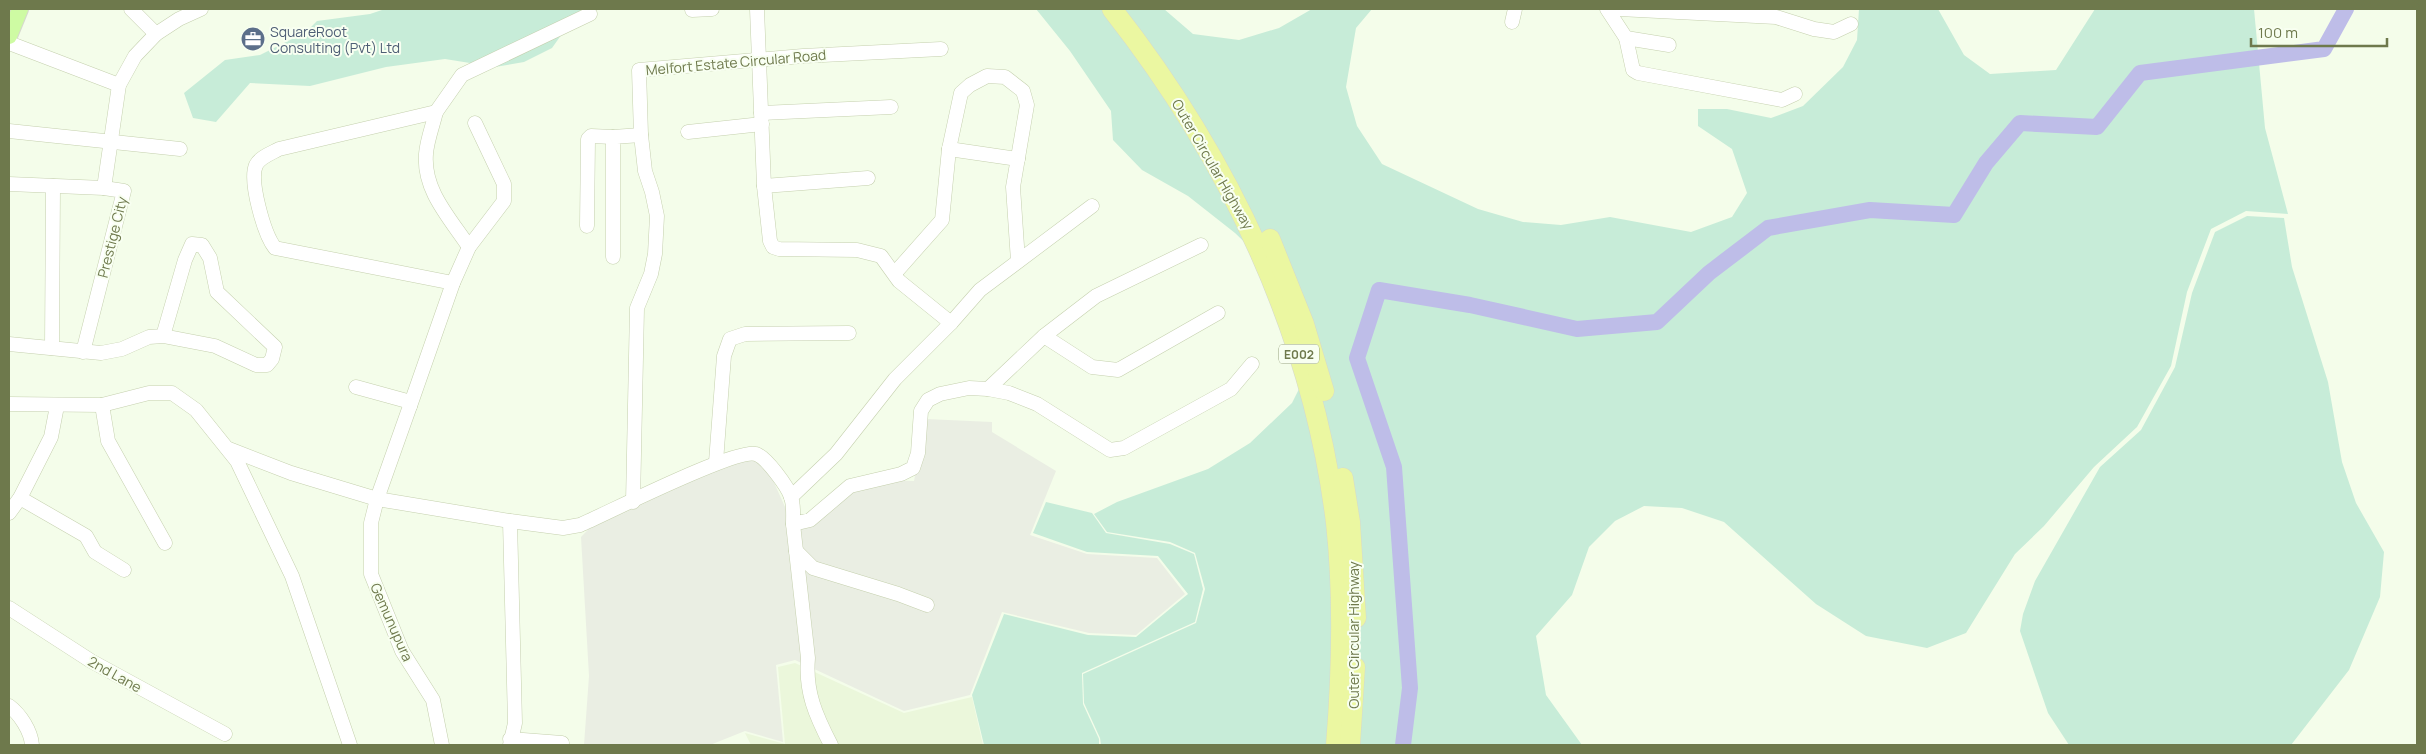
<svg xmlns="http://www.w3.org/2000/svg" width="2426" height="754" font-family="Manrope,sans-serif">
	<rect width="100%" height="100%" fill="#f4fdea"/>
	<path fill="#ebf7db" d="M795,663L904,713L972,697L983,745H751L745,733L785,744L778,667Z"/>
	<path fill="#eaeee3" d="M926,419L992,422V432L1056,471L1030,535L1087,554L1157,558L1185,594L1136,635L1089,633L1002,612L970,695L904,711L795,660L776,665L783,742L745,731L710,745H584L589,676L581,537L604,513L719,467L755,458L772,478L794,527H803L819,522L848,489L878,480L914,481Z"/>
	<g fill="#c7ecd8">
		<path d="M385,9H592L574,17L552,48L524,62L495,67L445,59L386,67L310,86L250,83L216,122L193,118L184,93L225,60L260,55L306,32L317,21L370,14Z"/>
		<path d="M1036,9H1164L1193,34L1239,40L1279,28L1312,9H1372L1356,28L1346,87L1357,126L1382,164L1478,209L1523,222L1561,225L1610,217L1691,232L1732,217L1747,193L1732,149L1698,126V109H1727L1771,118L1803,106L1843,67L1857,40L1859,9H1938L1964,55L1990,74L2056,70L2095,9H2254L2265,128L2288,214L2246,211L2211,229L2187,292L2171,366L2137,427L2094,467L2044,526L2015,554L1966,633L1927,648L1866,636L1816,604L1724,522L1682,508L1644,506L1615,521L1589,547L1572,595L1536,636L1546,695L1582,745H1101L1100,738L1084,703L1083,674L1196,623L1205,589L1195,553L1170,542L1107,532L1094,514L1117,502L1208,469L1250,443L1292,403L1308,371L1288,284L1235,233L1188,196L1142,170L1113,140L1111,111L1070,51Z"/>
		<path d="M2247,216L2284,218L2292,267L2328,382L2342,462L2356,503L2384,552L2380,597L2349,670L2291,745H2069L2048,713L2020,631L2023,614L2035,581L2100,467L2141,430L2175,367L2192,293L2215,232Z"/>
		<path d="M1046,502L1092,513L1106,533L1170,544L1194,554L1203,589L1195,622L1082,673L1083,704L1099,739V745H984L972,695L1004,614L1088,635L1136,637L1188,594L1158,556L1087,552L1033,533Z"/>
	</g>
	<g fill="none" stroke-linecap="round" stroke-linejoin="round">
		<path stroke="#bebde8" stroke-width="16" d="M1403,745L1410,688L1394,467L1357,358L1379,290L1470,305L1577,329L1657,322L1709,273L1768,228L1870,210L1954,215L1986,163L2020,123L2097,127L2140,73L2324,49L2346,9"/>
		<defs>
			<g id="minor">
				<path d="M131,9L156,34"/>
				<path d="M757,9L764,186L770,241L773,247L779,249L857,250L881,256L899,281L951,323"/>
				<path d="M1607,9L1626,38L1633,70L1638,73L1782,100L1795,94"/>
				<path d="M1619,9L1776,17L1814,29L1834,32L1851,24"/>
				<path d="M692,10L712,9"/>
				<path d="M1512,22L1515,9"/>
				<path d="M1626,38L1669,45"/>
				<path d="M9,43L119,85"/>
				<path d="M436,112C433,125 427,140 426,154C423,190 449,217 469,247"/>
				<path d="M761,113L891,107"/>
				<path d="M9,131L180,149"/>
				<path d="M688,132L762,124"/>
				<path d="M949,149L1018,159"/>
				<path d="M9,184L104,188L124,191L83,352"/>
				<path d="M764,186L868,178"/>
				<path d="M104,188L119,85L135,56L156,34L179,19L201,9"/>
				<path d="M587,226L588,139L591,136L613,137"/>
				<path d="M613,257V137L641,135"/>
				<path d="M895,273L942,220L949,149L961,93L970,85L987,76L1005,77L1023,91L1027,105L1013,187L1018,261"/>
				<path d="M453,283L275,248C264,234 249,181 256,165C260,157 272,153 279,149L436,112L462,75L590,14"/>
				<path d="M1044,336L1092,367L1118,370L1218,313"/>
				<path d="M9,344L101,353L122,349L149,337L163,336L215,346L256,365H267L272,359L275,347L217,292L210,258L202,245L192,244L185,260L163,336"/>
				<path d="M52,348L53,186"/>
				<path d="M356,387L407,401L410,406L377,499L371,523V574L402,651L433,700L442,745"/>
				<path d="M988,389L1044,336L1096,296L1201,245"/>
				<path d="M9,404L102,405L149,393H172L196,410L237,461L292,576L350,745"/>
				<path d="M102,405L108,441L165,543"/>
				<path d="M410,406L453,283L469,247L504,201V184L475,123"/>
				<path d="M229,449L291,473L377,499L510,521L563,528L580,525C608,513 735,448 756,454C766,457 788,487 791,497C794,505 793,516 793,524L810,520L850,486L901,474L913,468L918,453L921,411L928,400L940,394L969,388L988,389L1009,393L1037,404L1110,450L1124,448L1231,389L1252,364"/>
				<path d="M716,462L724,356L730,339L745,334L849,333"/>
				<path d="M791,497L836,454L895,379L951,323L980,290L1092,206"/>
				<path d="M20,498L86,536L95,552L124,570"/>
				<path d="M633,502L637,308L651,274L655,254L657,216L652,192L645,171L641,135L639,70L803,56L941,49"/>
				<path d="M9,513L20,498L51,437L57,406"/>
				<path d="M510,521L515,723L510,745"/>
				<path d="M793,524L808,658C805,692 816,716 831,745"/>
				<path d="M796,551L813,568L898,594L927,605"/>
				<path d="M9,608L91,661L225,734"/>
				<path d="M9,706C20,714 31,731 32,745"/>
				<path d="M510,739L562,743"/>
			</g>
			<path id="major" d="M9,36L20,9"/>
			<g id="highway">
				<path d="M1112,9C1229,158 1313,334 1336,523C1344,597 1342,671 1336,745"/>
				<path d="M1270,239L1304,324L1324,391"/>
				<path d="M1343,478L1350,522L1356,618"/>
				<path d="M1350,745L1355,667"/>
			</g>
		</defs>
		<use href="#minor" stroke="#c5d0ae" stroke-width="15"/>
		<use href="#major" stroke="#d6d9cd" stroke-width="18"/>
		<use href="#highway" stroke="#d6d9cd" stroke-width="21"/>
		<use href="#minor" stroke="#fff" stroke-width="14"/>
		<use href="#major" stroke="#cefba3" stroke-width="16"/>
		<use href="#highway" stroke="#ebf7a1" stroke-width="20"/>
	</g>
	<defs>
		<symbol id="office-disc" viewBox="-11 -11 22 22"><circle r="9.5" fill="#5c6f8a" stroke="#f8fff1"/><path d="M-6-3h4V-5.5h4V-3h4V5H-6ZM-1-4.5V-3h2v-1.5ZM-6 0V1H6V0Z" fill="#fff"/></symbol>
	</defs>
	<g fill-rule="evenodd">
		<use href="#office-disc" x="239" y="25" width="28" height="28"/>
	</g>
	<g text-anchor="middle" dominant-baseline="central" stroke-width="4" stroke-linejoin="round" paint-order="stroke">
		<rect fill="#f8fff1" stroke="#97a17e" stroke-width="1" x="1279" y="344.5" width="40" height="19" rx="4"/>
		<g font-size="12" font-weight="bold" fill="#6e794c">
			<text x="1299" y="354">E002</text>
		</g>
		<g font-size="14" fill="#4e5e75" stroke="#f8fff1" text-anchor="start">
			<text x="270" y="31">SquareRoot<tspan x="270" dy="16">Consulting (Pvt) Ltd</tspan></text>
		</g>
		<g font-size="14" fill="#6e794c" stroke="#f8fff1">
			<text transform="translate(736 62) rotate(-5)">Melfort Estate Circular Road</text>
			<text transform="translate(1213 164) rotate(60)">Outer Circular Highway</text>
			<text transform="translate(112 237) rotate(-76)">Prestige City</text>
			<text transform="translate(392 622) rotate(66)">Gemunupura</text>
			<text transform="translate(1353 635) rotate(-90)">Outer Circular Highway</text>
			<text transform="translate(115 674) rotate(29)">2nd Lane</text>
		</g>
	</g>
	<rect width="2426" height="754" fill="none" stroke="#6e794c" stroke-width="20"/>
	<path d="M2251 38v8h136v-8" fill="none" stroke="#6e794c" stroke-width="2.5"/>
	<text x="2258" y="38" font-size="15" fill="#6e794c" stroke="#f8fff1" stroke-width="4" paint-order="stroke">100 m</text>
</svg>
